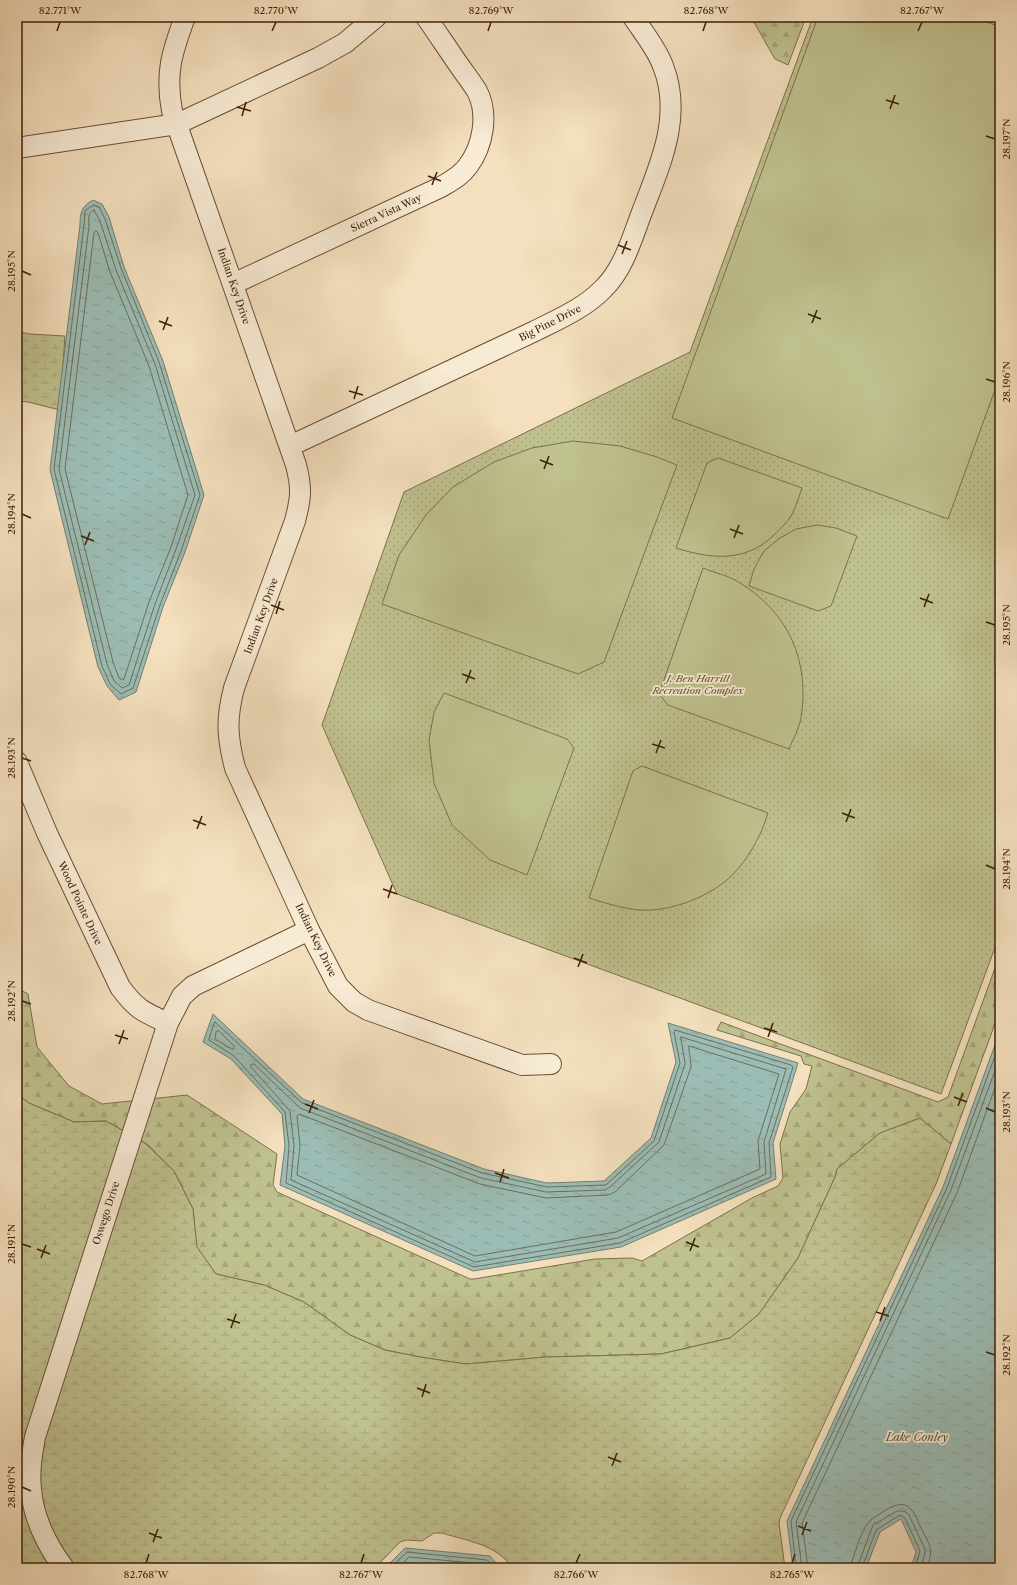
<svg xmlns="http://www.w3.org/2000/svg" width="1017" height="1585" font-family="'Libre Caslon Text',serif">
	<defs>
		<pattern id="forest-firs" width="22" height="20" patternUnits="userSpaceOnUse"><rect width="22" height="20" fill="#bfc18f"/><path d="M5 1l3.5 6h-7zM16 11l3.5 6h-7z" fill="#a5a57a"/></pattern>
		<pattern id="wetland-marsh" width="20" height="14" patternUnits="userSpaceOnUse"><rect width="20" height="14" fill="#bfc18f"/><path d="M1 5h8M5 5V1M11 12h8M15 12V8" fill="none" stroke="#a5a57a"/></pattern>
		<pattern id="park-dots" width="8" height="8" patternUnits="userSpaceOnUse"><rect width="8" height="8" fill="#bfc18f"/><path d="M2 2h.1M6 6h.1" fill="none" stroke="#a5a57a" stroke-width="1.8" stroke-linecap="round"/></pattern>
		<pattern id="water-ripples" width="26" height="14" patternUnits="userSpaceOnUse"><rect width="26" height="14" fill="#9cbdb5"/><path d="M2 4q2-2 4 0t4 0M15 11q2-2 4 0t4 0" fill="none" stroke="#87a29a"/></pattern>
	</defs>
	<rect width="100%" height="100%" fill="#f4e0be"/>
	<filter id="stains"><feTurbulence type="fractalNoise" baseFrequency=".005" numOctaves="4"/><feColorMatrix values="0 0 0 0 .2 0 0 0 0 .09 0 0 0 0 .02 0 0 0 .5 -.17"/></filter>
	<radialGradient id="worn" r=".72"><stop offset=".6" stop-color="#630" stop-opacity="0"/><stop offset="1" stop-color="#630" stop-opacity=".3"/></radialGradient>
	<g fill="url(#forest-firs)" stroke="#7e704a">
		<path d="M751,17H806L788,65L775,59Z"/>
		<path d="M998,960H1000V1010L951,1144L920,1118L880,1133L837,1169L835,1177L798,1258L759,1314L730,1338L661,1354L546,1357L466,1364L420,1357L385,1350L350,1335L304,1302L264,1285L216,1274L196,1247L193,1209L174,1171L147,1144L106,1121L74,1122L29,1103L17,1094V988L28,994L37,1047L69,1086L102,1104L187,1095L277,1154L273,1185L277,1192L470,1279H474L595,1259L632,1258L642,1261L752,1198L778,1186L783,1178L780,1144L790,1112L806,1089L812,1066L804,1064L801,1056L717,1030L721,1022L938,1102L948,1097Z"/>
	</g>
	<g fill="url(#wetland-marsh)" stroke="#7e704a">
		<path d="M17,331L29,334L65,336L60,410L28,402L17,401Z"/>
		<path d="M17,1094L29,1103L74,1122L106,1121L146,1144L174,1171L193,1209L197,1247L216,1274L264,1285L304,1302L350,1335L385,1350L420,1357L466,1364L546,1357L661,1354L730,1338L759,1314L798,1258L835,1177L837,1169L880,1133L920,1118L951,1144L936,1184L780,1518L779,1523L785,1568H512C498,1545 468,1541 442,1533H434L422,1541L406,1540L400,1542L375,1568H17Z"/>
	</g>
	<path fill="url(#park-dots)" stroke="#7e704a" d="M813,17H1000V934L941,1094L397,894L322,725L404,492L690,352Z"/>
	<g fill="#bfc18f" stroke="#7e704a">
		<path d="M818,17H974L1000,27V376L948,519L672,418Z"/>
		<path d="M573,441L620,446L657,457L677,465L604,662L578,674L382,604L399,555L426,515L453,487L494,462L532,448Z"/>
		<path d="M718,458L802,488C799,496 797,504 793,512C789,521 781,528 774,535C745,563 711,559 676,548L707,463Z"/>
		<path d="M817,525L836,528L857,536L831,606L818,611L749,586L754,569L764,551L780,538L796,529Z"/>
		<path d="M703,568C715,573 730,576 740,583C789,613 810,662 801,718C799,729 793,739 789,749L668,705L659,694Z"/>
		<path d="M444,693L567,739L574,748L527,875L490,860L452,825L434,783L429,740L434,712Z"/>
		<path d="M642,766L768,813C765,821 763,829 759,836C752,851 740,869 727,880C704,899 668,912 639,910C621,908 605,903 589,898L633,771Z"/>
	</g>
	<g fill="url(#water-ripples)" stroke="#767e6e">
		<path d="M93,200L102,204L109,217L124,267L163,361L204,495L185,552L163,607L136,692L119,700L107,686L98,667L50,470L80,225C80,212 82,206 93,200Z"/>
		<path d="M213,1014L303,1099L484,1169L547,1183L604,1181L651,1138L676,1062L668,1023L798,1063L773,1143L776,1179L621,1247L473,1271L280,1185L285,1146L282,1114L231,1059L203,1042Z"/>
		<path d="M1000,1031V1568H911L916,1552L901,1519L880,1532L866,1568H793L787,1521L943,1187Z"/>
		<path d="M405,1548L490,1556L500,1568H385Z"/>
	</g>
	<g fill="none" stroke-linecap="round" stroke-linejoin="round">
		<g stroke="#6c6e5c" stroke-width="1">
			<path d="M94,205L99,207L105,219L121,268L159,362L200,495L181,551L160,605L133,688L121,694L110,684L102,666L54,469L84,225L85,211Z"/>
			<path d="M94,210L100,221L116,270L155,364L195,495L176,549L155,604L129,685L122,688L114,681L107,664L59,469L89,226C89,219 87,213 94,210Z"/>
			<path d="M96,231L98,233L110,272L149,366L188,495L171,547L149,602L124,679L123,680L119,678L113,662L65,469L94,233Z"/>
			<path d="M215,1022L302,1103L482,1173L547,1187L606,1185L654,1141L680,1063L674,1032L675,1030L791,1065L793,1067L769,1143L771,1177L620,1243L474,1267L286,1183L289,1146L285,1112L234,1056L209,1040Z"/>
			<path d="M219,1031L234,1046V1049H232L215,1039L216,1032Z"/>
			<path d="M681,1037L786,1069L764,1142L766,1174L618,1238L475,1262L291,1180L294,1146L290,1111L250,1066L252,1064H254L300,1108L481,1178L546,1192L605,1190L610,1187L659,1142L685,1064Z"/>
			<path d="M689,1046L779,1074L758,1141L760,1169L616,1232L475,1256L297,1175L300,1146L297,1116L299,1114L480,1184L546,1198L608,1195L615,1192L664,1145L691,1067Z"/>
			<path d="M391,1568L407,1552L487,1560L495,1568"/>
			<path d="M398,1568L409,1557L484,1564L488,1568"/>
			<path d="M406,1568L411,1563L460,1568"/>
			<path d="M796,1568L791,1521L947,1188L1000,1042"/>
			<path d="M802,1568L796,1522L951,1190L1000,1057"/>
			<path d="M808,1568L802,1523L957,1193L1000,1074"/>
			<path d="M851,1568L852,1561C856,1551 861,1530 869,1522C873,1517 879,1515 884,1511C907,1497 912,1507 921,1528C930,1546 934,1548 927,1568"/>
			<path d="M857,1568L873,1525L897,1511H904L909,1515L925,1549V1554L920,1568"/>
			<path d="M862,1568L876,1530L900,1515L905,1518L920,1551L915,1568"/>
		</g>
		<defs>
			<g id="minor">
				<path d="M185,17C172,52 165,73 172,111L296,465C302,488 301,498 295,521L234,688C226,719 227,737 235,768L309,930L338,986L354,1002L368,1010L522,1065L551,1064"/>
				<path d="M17,148L177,124L318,58L345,43L376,17"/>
				<path d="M233,284L441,187C451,181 461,176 468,166C483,146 489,114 477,91C472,83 466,75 461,68C449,51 438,34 426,17"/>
				<path d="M290,446L535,331C559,319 585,308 604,288C624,268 632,238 642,212C660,165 683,116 663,66C657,49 643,32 633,17"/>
				<path d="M17,762L47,833L120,987C136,1009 143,1012 168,1023"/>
				<path d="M64,1568C47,1546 33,1517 31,1489C29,1471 32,1454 35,1437L168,1023L182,996L193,986L309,930"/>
			</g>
		</defs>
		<use href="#minor" stroke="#6b4f32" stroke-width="22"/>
		<use href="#minor" stroke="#f8ebd5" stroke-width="20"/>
	</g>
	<path fill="none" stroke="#3d1f04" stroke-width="1.5" d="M57,31L60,22M272,31L276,22M488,31L491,22M703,31L706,22M918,31L922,22M886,100L899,104M237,107L251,111M890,109L895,95M242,116L246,102M986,136L995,139M428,176L441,181M432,185L437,172M618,245L631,250M622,254L627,241M22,271L31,275M808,314L821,319M159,321L172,326M812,323L817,310M163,330L168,317M986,379L995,382M349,391L363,395M354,399L358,386M540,460L553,465M544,469L549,456M22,514L31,518M730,529L743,534M81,536L94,541M734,538L739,525M85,545L90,532M920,598L933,603M271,605L284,610M924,607L929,594M276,614L280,601M986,622L995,625M462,674L475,679M466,683L471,670M652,744L665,748M656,753L661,740M22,758L31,761M842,813L855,818M193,820L206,825M846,822L851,809M197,829L202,816M986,865L995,869M383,889L397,894M388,898L392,885M574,958L587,963M578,967L583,954M22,1001L31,1004M764,1028L777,1032M115,1035L128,1039M768,1037L773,1023M119,1044L124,1030M954,1097L967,1102M305,1104L318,1109M958,1106L963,1093M986,1108L995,1112M309,1113L314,1100M495,1173L509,1178M500,1182L504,1169M686,1242L699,1247M22,1244L31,1247M37,1249L50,1254M690,1251L695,1238M41,1258L46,1245M876,1312L889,1316M227,1319L240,1323M880,1321L885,1307M231,1328L236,1314M986,1352L995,1355M417,1388L430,1393M422,1397L426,1384M608,1457L621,1462M612,1466L617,1453M22,1487L31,1491M798,1526L811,1531M149,1533L162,1538M802,1535L807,1522M153,1542L158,1529M146,1563L149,1554M361,1563L364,1554M576,1563L580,1554M792,1563L795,1554"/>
	<g text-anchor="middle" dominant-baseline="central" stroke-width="3.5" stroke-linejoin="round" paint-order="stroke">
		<g font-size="10" fill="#3d1f04" stroke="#f8ebd5">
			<text transform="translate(386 213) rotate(-25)">Sierra Vista Way</text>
			<text transform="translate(234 286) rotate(71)">Indian Key Drive</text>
			<text transform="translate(550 323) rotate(-27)">Big Pine Drive</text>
			<text transform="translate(261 616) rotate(-70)">Indian Key Drive</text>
			<text transform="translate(80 903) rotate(65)">Wood Pointe Drive</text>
			<text transform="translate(316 940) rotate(64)">Indian Key Drive</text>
			<text transform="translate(106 1213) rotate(-72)">Oswego Drive</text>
		</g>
		<g font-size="10" font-style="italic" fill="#64502e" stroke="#f8ebd5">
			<text x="698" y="678">J. Ben Harrill<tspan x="698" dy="12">Recreation Complex</tspan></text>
		</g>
		<g font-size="11" font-style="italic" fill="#5a4e39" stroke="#f8ebd5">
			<text x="917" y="1437">Lake Conley</text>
		</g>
	</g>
	<rect width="1017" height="1585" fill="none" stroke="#f4e0be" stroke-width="44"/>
	<rect x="22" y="22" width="973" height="1541" fill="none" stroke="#3d1f04" stroke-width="1.5"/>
	<g font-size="10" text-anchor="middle" fill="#3d1f04">
		<text x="60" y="14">82.771°W</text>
		<text x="276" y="14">82.770°W</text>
		<text x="491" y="14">82.769°W</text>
		<text x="706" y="14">82.768°W</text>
		<text x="922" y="14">82.767°W</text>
		<text transform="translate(1006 139) rotate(-90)" y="4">28.197°N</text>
		<text transform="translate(11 271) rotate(-90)" y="4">28.195°N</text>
		<text transform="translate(1006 382) rotate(-90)" y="4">28.196°N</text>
		<text transform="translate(11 514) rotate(-90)" y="4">28.194°N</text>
		<text transform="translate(1006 625) rotate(-90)" y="4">28.195°N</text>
		<text transform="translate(11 758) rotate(-90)" y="4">28.193°N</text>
		<text transform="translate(1006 869) rotate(-90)" y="4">28.194°N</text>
		<text transform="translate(11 1001) rotate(-90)" y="4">28.192°N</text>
		<text transform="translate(1006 1112) rotate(-90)" y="4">28.193°N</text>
		<text transform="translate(11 1244) rotate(-90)" y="4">28.191°N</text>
		<text transform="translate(1006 1355) rotate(-90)" y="4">28.192°N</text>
		<text transform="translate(11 1487) rotate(-90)" y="4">28.190°N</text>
		<text x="146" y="1578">82.768°W</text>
		<text x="361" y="1578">82.767°W</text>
		<text x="576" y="1578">82.766°W</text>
		<text x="792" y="1578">82.765°W</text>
	</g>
	<rect width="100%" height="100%" filter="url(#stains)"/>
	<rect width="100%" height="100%" fill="url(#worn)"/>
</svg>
